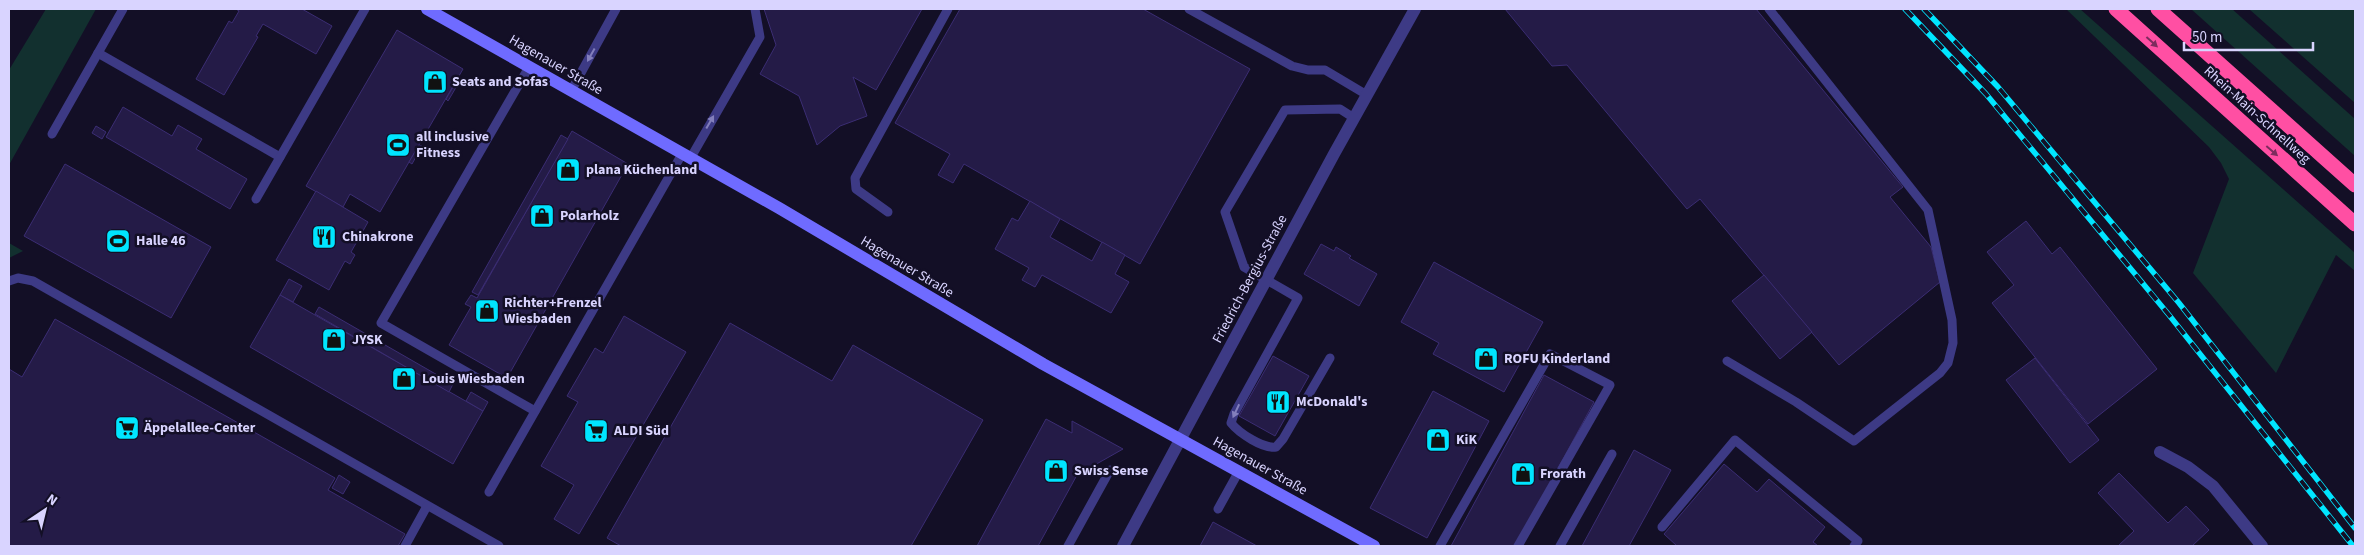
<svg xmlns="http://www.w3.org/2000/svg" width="2364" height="555" font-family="'Source Sans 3',sans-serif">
	<rect width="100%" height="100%" fill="#130f26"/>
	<g fill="#12302f">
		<path d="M46,9H96L9,165V70Z"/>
		<path d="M2066,9H2080L2355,253V271L2336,255L2276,373L2193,273L2229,179L2221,163L2209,147Z"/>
		<path d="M2191,9H2232L2355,119V156Z"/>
		<path d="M2249,9H2355V103Z"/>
		<path d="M9,243L23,251L9,258Z"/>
	</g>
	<g fill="#241b47" stroke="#3b2d73">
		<path d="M236,9H302L332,26L316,54L263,24L256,36L258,37L224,95L196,79L229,21L232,23L239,11Z"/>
		<path d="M764,9H922L876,90L853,77L867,116L840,126L817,145L799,96L760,74L776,45Z"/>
		<path d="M960,9H1143L1250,69L1140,264L964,164L953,183L938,175L950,154L895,123Z"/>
		<path d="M1505,9H1756L1903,187L1890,197L1931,247L1940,282L1839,365L1700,199L1687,209L1567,65L1552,66Z"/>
		<path d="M397,30L463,69L380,212L350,194L343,207L306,186Z"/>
		<path d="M456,82L458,84L448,101L446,99Z"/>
		<path d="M123,107L172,136L178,125L202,139L196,149L247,179L230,209L106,137Z"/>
		<path d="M96,126L106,132L102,139L92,133Z"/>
		<path d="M572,131L628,164L507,378L449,345L471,307L465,304L471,295L477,298Z"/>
		<path d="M561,135L568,139L478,295L472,292Z"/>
		<path d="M419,145L422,146L412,164L409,162Z"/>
		<path d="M65,164L211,247L171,318L24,236Z"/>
		<path d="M316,191L368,222L351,252L355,255L352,260L350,264L345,261L329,290L276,260Z"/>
		<path d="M1030,201L1060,219L1050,237L1092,261L1102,242L1125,255L1115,274L1129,282L1111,313L1042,275L1035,287L1022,280L1029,268L995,249L1012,218L1018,221Z"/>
		<path d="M2026,221L2052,254L2060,247L2157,369L2088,424L1992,303L2014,285L1987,252Z"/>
		<path d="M1321,244L1334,251L1336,247L1351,256L1349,258L1377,274L1359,306L1304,274Z"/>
		<path d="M1434,262L1543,322L1504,392L1433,354L1439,343L1401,322Z"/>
		<path d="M1764,275L1812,332L1780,359L1732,301Z"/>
		<path d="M289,279L302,286L293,302L280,295Z"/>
		<path d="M280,295L483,411L453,464L250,347Z"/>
		<path d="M319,307L453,384L449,392L315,314Z"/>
		<path d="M624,316L686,352L579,534L554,519L574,485L541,466L578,402L567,396L595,348L603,353Z"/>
		<path d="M55,319L335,478L328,490L405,534L398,546H9V369L22,377Z"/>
		<path d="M730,323L832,381L853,345L983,420L911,546H621L607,538Z"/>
		<path d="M1273,356L1309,376L1275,436L1239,416Z"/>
		<path d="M2035,358L2099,440L2070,463L2006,380Z"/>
		<path d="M1544,375L1594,402L1516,546H1451Z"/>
		<path d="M1433,391L1489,421L1427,538L1370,508Z"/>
		<path d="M471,392L488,402L483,411L466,401Z"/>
		<path d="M1046,419L1072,433V421L1123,449L1077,475L1038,546H977Z"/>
		<path d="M1634,450L1671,470L1629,546H1582Z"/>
		<path d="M1724,464L1757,492L1769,479L1825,527L1813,542L1818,546H1677L1664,534Z"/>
		<path d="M2119,473L2168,523L2186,506L2209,530L2192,546H2118L2134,531L2098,493Z"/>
		<path d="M339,475L350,482L343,494L332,488Z"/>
		<path d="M1213,522L1257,546H1200Z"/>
	</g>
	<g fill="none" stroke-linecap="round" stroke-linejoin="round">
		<g stroke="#3d3a85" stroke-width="9">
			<path d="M1189,9L1292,66L1308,70H1325L1367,95"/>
			<path d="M98,53L280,157"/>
			<path d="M529,67L381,323L535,411"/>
			<path d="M571,91L616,9"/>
			<path d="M52,134L123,9"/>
			<path d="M690,159L760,37L755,9"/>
			<path d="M256,199L365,9"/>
			<path d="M888,212L856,189L855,178L948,9"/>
			<path d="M9,281L18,278L33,281L499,546"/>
			<path d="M1330,358L1283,439L1276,447C1263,449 1239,433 1231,423L1234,414L1298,298L1244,267L1225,212L1285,110L1340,109L1354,118"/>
			<path d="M1727,361L1796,402L1854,441L1940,373L1948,363L1953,343L1952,320L1928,210L1769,9"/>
			<path d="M489,492L682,154"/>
			<path d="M1218,509L1239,471"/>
			<path d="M1662,527L1735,440L1858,541L1854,546"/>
			<path d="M405,546L427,506"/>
			<path d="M1068,546L1110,470"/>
			<path d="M1440,546L1550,354L1610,385L1518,546"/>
			<path d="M1560,546L1612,454"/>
		</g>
		<g stroke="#3d3a85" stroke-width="12">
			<path d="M2160,452L2188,467L2213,486L2262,546"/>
			<path d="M1123,546L1334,154L1415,9"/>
		</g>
		<path stroke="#6f6bff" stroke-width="12" d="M427,9L779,208L1043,364L1374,546"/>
		<g stroke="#ff4fa3" stroke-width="15">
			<path d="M2116,9L2355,224"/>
			<path d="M2158,9L2355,185"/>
		</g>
		<defs>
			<g id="rail">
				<path d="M1905,9L1986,94L2169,315L2353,546"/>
				<path d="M1924,9L1998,87L2179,303L2355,528"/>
			</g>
		</defs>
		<use href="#rail" stroke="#00e5ff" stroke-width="5.5"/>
		<use href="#rail" stroke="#130f26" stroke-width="4" stroke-dasharray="11" stroke-linecap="butt"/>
	</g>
	<defs><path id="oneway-solid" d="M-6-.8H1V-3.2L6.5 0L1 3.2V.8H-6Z" transform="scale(1.25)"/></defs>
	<g fill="#7d2c5e">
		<use href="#oneway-solid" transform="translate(2152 42) rotate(42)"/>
		<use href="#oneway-solid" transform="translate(2272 151) rotate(41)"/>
	</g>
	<g fill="#837fbc">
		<use href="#oneway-solid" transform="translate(591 55) rotate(119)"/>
		<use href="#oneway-solid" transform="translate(710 122) rotate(-60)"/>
		<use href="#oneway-solid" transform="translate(1236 411) rotate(115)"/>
	</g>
	<defs>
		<symbol id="shop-square" viewBox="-11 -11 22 22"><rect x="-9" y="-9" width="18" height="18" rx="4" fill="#00e5ff" stroke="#130f26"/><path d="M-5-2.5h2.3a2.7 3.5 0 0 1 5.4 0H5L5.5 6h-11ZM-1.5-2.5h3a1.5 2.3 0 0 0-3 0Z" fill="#111"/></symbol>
		<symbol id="stadium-square" viewBox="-11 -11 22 22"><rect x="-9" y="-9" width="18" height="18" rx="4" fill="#00e5ff" stroke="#130f26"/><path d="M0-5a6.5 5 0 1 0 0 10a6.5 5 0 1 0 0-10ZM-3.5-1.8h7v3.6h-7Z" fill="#111"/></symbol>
		<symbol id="restaurant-square" viewBox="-11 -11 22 22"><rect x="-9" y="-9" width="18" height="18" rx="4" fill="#00e5ff" stroke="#130f26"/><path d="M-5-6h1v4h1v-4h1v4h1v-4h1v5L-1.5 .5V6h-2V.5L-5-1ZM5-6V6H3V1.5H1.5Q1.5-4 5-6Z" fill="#111"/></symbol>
		<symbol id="supermarket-square" viewBox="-11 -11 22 22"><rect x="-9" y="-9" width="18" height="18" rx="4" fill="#00e5ff" stroke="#130f26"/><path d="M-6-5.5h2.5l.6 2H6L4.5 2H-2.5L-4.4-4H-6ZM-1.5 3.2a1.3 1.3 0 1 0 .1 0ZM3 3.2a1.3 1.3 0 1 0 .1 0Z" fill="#111"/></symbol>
	</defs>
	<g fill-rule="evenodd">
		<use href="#shop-square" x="421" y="68" width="28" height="28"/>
		<use href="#stadium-square" x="384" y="131" width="28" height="28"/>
		<use href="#shop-square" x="554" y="156" width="28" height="28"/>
		<use href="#shop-square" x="528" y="202" width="28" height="28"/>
		<use href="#restaurant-square" x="310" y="223" width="28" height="28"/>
		<use href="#stadium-square" x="104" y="227" width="28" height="28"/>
		<use href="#shop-square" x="473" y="297" width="28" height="28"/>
		<use href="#shop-square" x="320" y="326" width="28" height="28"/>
		<use href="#shop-square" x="1472" y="345" width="28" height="28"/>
		<use href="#shop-square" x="390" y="365" width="28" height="28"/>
		<use href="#restaurant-square" x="1264" y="388" width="28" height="28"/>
		<use href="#supermarket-square" x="113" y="414" width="28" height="28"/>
		<use href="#supermarket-square" x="582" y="417" width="28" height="28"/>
		<use href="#shop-square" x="1424" y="426" width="28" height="28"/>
		<use href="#shop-square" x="1042" y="457" width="28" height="28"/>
		<use href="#shop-square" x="1509" y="460" width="28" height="28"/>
	</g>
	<g text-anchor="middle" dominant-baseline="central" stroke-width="5" stroke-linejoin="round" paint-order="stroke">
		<g font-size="14" fill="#d9d4ff" stroke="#130f26">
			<text transform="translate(556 65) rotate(30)">Hagenauer Straße</text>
			<text transform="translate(2257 115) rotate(42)">Rhein-Main-Schnellweg</text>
			<text transform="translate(907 267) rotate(31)">Hagenauer Straße</text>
			<text transform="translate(1250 279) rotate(-62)">Friedrich-Bergius-Straße</text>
			<text transform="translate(1260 466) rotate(29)">Hagenauer Straße</text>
		</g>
		<g font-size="14" font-weight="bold" fill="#d9d4ff" stroke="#130f26" text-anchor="start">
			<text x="452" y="82">Seats and Sofas</text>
			<text x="416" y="137">all inclusive<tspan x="416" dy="16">Fitness</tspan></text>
			<text x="586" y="170">plana Küchenland</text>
			<text x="560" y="216">Polarholz</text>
			<text x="342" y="237">Chinakrone</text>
			<text x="136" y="241">Halle 46</text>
			<text x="504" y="303">Richter+Frenzel<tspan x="504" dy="16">Wiesbaden</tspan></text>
			<text x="352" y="340">JYSK</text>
			<text x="1504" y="359">ROFU Kinderland</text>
			<text x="422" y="379">Louis Wiesbaden</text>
			<text x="1296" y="402">McDonald's</text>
			<text x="144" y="428">Äppelallee-Center</text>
			<text x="614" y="431">ALDI Süd</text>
			<text x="1456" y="440">KiK</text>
			<text x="1074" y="471">Swiss Sense</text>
			<text x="1540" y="474">Frorath</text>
		</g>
	</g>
	<rect width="2364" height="555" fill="none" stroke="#d9d4ff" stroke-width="20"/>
	<g transform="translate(45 510) rotate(35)" stroke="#130f26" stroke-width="4" paint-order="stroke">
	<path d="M0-4L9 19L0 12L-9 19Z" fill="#d9d4ff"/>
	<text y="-8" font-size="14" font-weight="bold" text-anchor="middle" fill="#d9d4ff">N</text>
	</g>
	<path d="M2184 42v8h129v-8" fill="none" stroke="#d9d4ff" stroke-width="2.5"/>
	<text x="2192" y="42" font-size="15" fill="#d9d4ff" stroke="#130f26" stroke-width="4" paint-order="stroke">50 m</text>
</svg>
